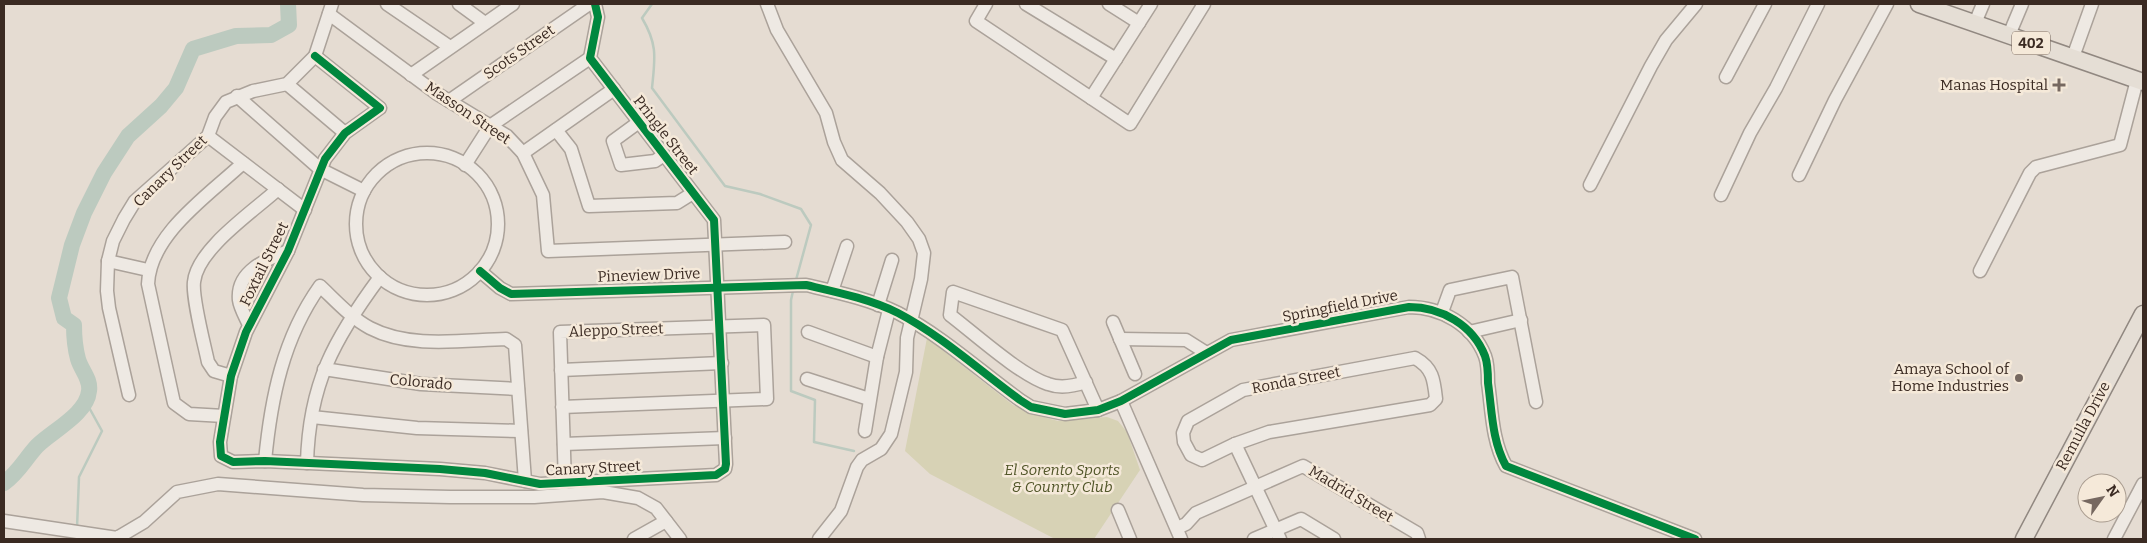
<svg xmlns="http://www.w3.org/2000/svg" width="2147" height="543" font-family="Bitter,serif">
	<rect width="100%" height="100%" fill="#e5dcd2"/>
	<path fill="#d7d2b5" d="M927,338L1013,405L1033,414L1058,421L1107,417L1118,421L1127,432L1140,470L1094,539H1055L930,474L905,451Z"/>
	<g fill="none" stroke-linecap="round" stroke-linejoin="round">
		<g stroke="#bccabf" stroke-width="2.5">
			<path d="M652,4L642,18C658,45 655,58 652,88L725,186L760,194L801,209L811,225L796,280"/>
			<path d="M793,291L791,300V391L815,400L814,442L854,451"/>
			<path d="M77,528L79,477L102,431L86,402"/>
		</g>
		<path stroke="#bccabf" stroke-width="16" d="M4,483C19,472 25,459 37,446C52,431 87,414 89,391C91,379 81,370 78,359C75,348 74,337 74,325L64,318L59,298L72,245L84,213L104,173L128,136L161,106L176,88L193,49L236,36L271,35L289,25L288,4"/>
		<defs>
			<g id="minor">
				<path d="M387,4L450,47"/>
				<path d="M459,4L485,23"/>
				<path d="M767,4L777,30L826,113L834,142L842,160L880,193L907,222L919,239L924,253L921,279L907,338L906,372L891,434L881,449L862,460L857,467L841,511L819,539"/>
				<path d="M986,4L976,21L1130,124L1204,4"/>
				<path d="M1026,4L1116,59"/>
				<path d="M1109,4L1139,23"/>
				<path d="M329,14L436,93L507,136L523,153L543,195L548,251L785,242"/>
				<path d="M1975,23L1983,4"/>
				<path d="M2009,35L2022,4"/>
				<path d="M315,56L380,108L345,133L325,159L288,251L246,332L231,376L220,442L221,456L233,462L265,461L440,469L485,473L540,484L716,475L725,469L726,464L714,220L590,58L598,17L595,4"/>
				<path d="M2073,57L2092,4"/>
				<path d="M411,75L513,4"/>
				<path d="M1726,77L1765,4"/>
				<path d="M287,84L345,133"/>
				<path d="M237,96L320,169L364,191"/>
				<path d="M1091,98L1151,4"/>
				<path d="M449,101L589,4"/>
				<path d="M639,122L613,141L621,165L655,161L664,155"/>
				<path d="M556,130L571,149L589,206L677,203L693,193"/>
				<path d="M208,136L305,210"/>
				<path d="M523,153L614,89"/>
				<circle cx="427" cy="224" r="71"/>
				<path d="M465,165L490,126L590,58"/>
				<path d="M1799,175L1835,100L1887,4"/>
				<path d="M1590,185L1651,66L1666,40L1696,4"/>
				<path d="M1721,195L1750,133L1776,88L1818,4"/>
				<path d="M108,261L148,270"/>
				<path d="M480,271L500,288L511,294L806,285C836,292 870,299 898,313C942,336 980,371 1020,400L1031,407L1065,414L1098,410L1121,401L1231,340L1409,307C1441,307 1473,325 1485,356C1488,364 1488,375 1488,383C1492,411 1492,441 1506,466L1695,539"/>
				<path d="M1980,271L2030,173L2036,167L2120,145L2137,80"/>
				<path d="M832,291L847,246"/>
				<path d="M878,305L892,260"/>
				<path d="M1442,312L1450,290L1512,277L1536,402"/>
				<path d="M1113,322L1135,374"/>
				<path d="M249,325C246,318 240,308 239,300C236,271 267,259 288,251"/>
				<path d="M808,332L877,357"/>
				<path d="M1469,332L1521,320"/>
				<path d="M1120,339L1186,340L1205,352"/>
				<path d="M1415,358C1433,368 1434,380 1436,399L1430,405L1269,432L1235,444L1202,460L1191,455L1184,442L1183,433L1188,421L1243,390Z"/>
				<path d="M324,369L421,384L518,389"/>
				<path d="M561,370L722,363"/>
				<path d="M231,376L214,371L208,362C204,343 192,298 194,282C197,249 254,211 278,189"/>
				<path d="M807,379L869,399"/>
				<path d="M1086,382C1074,386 1061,389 1048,384C1020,375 975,334 950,315L953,292L1062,330L1098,410"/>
				<path d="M129,395L109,308L107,291L108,261L113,241L124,219L135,201L208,136L215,117L226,102L253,91L287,84L315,56L332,4"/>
				<path d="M1121,401L1181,539"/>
				<path d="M562,407L767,399L764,325L560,332L565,483"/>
				<path d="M224,416L189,414L174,403L148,284C150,234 209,195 243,163"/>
				<path d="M312,417L417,428L521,431"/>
				<path d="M865,431L877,357L889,310"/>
				<path d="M564,444L725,438"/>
				<path d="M1235,444L1280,539"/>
				<path d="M265,461C271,398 283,338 320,286C335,300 351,318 370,328C410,349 463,340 506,339L515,345L525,481"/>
				<path d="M307,463C309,384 334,339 380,277"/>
				<path d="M1118,510L1130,539"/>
				<path d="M4,521L117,538L144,522L177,492L218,484L363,495L450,497H534L603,492L638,498L656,508L680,539"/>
				<path d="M1177,528L1186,524L1196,513L1303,466L1417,533L1419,539"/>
				<path d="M634,539L666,521"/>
				<path d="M1254,539L1301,519L1334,539"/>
				<path d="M2114,539L2143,484"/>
			</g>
			<g id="major">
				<path d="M1919,4L2143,82"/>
				<path d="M2024,539L2143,314"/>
			</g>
		</defs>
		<use href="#minor" stroke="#aba29a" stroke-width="15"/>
		<use href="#major" stroke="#918881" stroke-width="19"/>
		<use href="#minor" stroke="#eee9e3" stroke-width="12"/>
		<use href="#major" stroke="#e5ded5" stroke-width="16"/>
		<defs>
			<g id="cycleway">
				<path d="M315,56L380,108L345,133L325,159L288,251L246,332L231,376L220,442L221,456L233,462L265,461L440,469L485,473L540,484L716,475L725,469L726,464L714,220L590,58L598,17L595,4"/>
				<path d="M480,271L500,288L511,294L806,285C836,292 870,299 898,313C942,336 980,371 1020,400L1031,407L1065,414L1098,410L1121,401L1231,340L1409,307C1441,307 1473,325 1485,356C1488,364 1488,375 1488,383C1492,411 1492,441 1506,466L1695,539"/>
			</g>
		</defs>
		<use href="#cycleway" stroke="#f5e9d9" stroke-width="11"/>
		<use href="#cycleway" stroke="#00873e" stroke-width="8"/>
	</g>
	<g fill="#766860" stroke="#f5e9d9" stroke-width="2">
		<path d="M2056.5 77.5h5v5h5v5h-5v5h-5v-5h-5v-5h5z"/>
		<circle cx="2019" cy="378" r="5"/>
	</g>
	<g text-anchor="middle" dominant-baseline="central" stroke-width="5" stroke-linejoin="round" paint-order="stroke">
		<rect fill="#f5e9d9" stroke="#726359" stroke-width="1" x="2012" y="31.5" width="38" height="23" rx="4"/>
		<g font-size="14" font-weight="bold" fill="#3a2a22">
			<text x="2031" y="43">402</text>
		</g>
		<g font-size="15" fill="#3a2a22" stroke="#f5e9d9">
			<text transform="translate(519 52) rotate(-35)">Scots Street</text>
			<text transform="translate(468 113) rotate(34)">Masson Street</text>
			<text transform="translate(666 135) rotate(52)">Pringle Street</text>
			<text transform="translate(170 171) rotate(-44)">Canary Street</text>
			<text transform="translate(264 264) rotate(-64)">Foxtail Street</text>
			<text transform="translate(649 275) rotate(-2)">Pineview Drive</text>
			<text transform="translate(1340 306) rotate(-11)">Springfield Drive</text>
			<text transform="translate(616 330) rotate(-2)">Aleppo Street</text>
			<text transform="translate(1296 380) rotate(-11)">Ronda Street</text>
			<text transform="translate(421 382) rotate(5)">Colorado</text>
			<text transform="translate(2083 426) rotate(-62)">Remulla Drive</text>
			<text transform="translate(593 468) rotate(-3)">Canary Street</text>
			<text transform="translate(1351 494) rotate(31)">Madrid Street</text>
		</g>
		<g font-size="15" fill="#3a2a22" stroke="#f5e9d9" text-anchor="end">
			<text x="2048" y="85">Manas Hospital</text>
			<text x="2009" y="369">Amaya School of<tspan x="2009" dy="17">Home Industries</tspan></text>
		</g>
		<g font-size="15" font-style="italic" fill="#515629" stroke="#f5e9d9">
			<text x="1062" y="470">El Sorento Sports<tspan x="1062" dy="17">&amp; Counrty Club</tspan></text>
		</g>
	</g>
	<rect width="2147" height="543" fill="none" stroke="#3a2a22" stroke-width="10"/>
	<g transform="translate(2102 498) rotate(57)"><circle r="24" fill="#f5e9d9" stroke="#aa9d90"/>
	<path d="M0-4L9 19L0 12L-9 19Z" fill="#766860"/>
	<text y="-8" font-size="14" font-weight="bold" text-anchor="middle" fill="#3a2a22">N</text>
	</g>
</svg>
